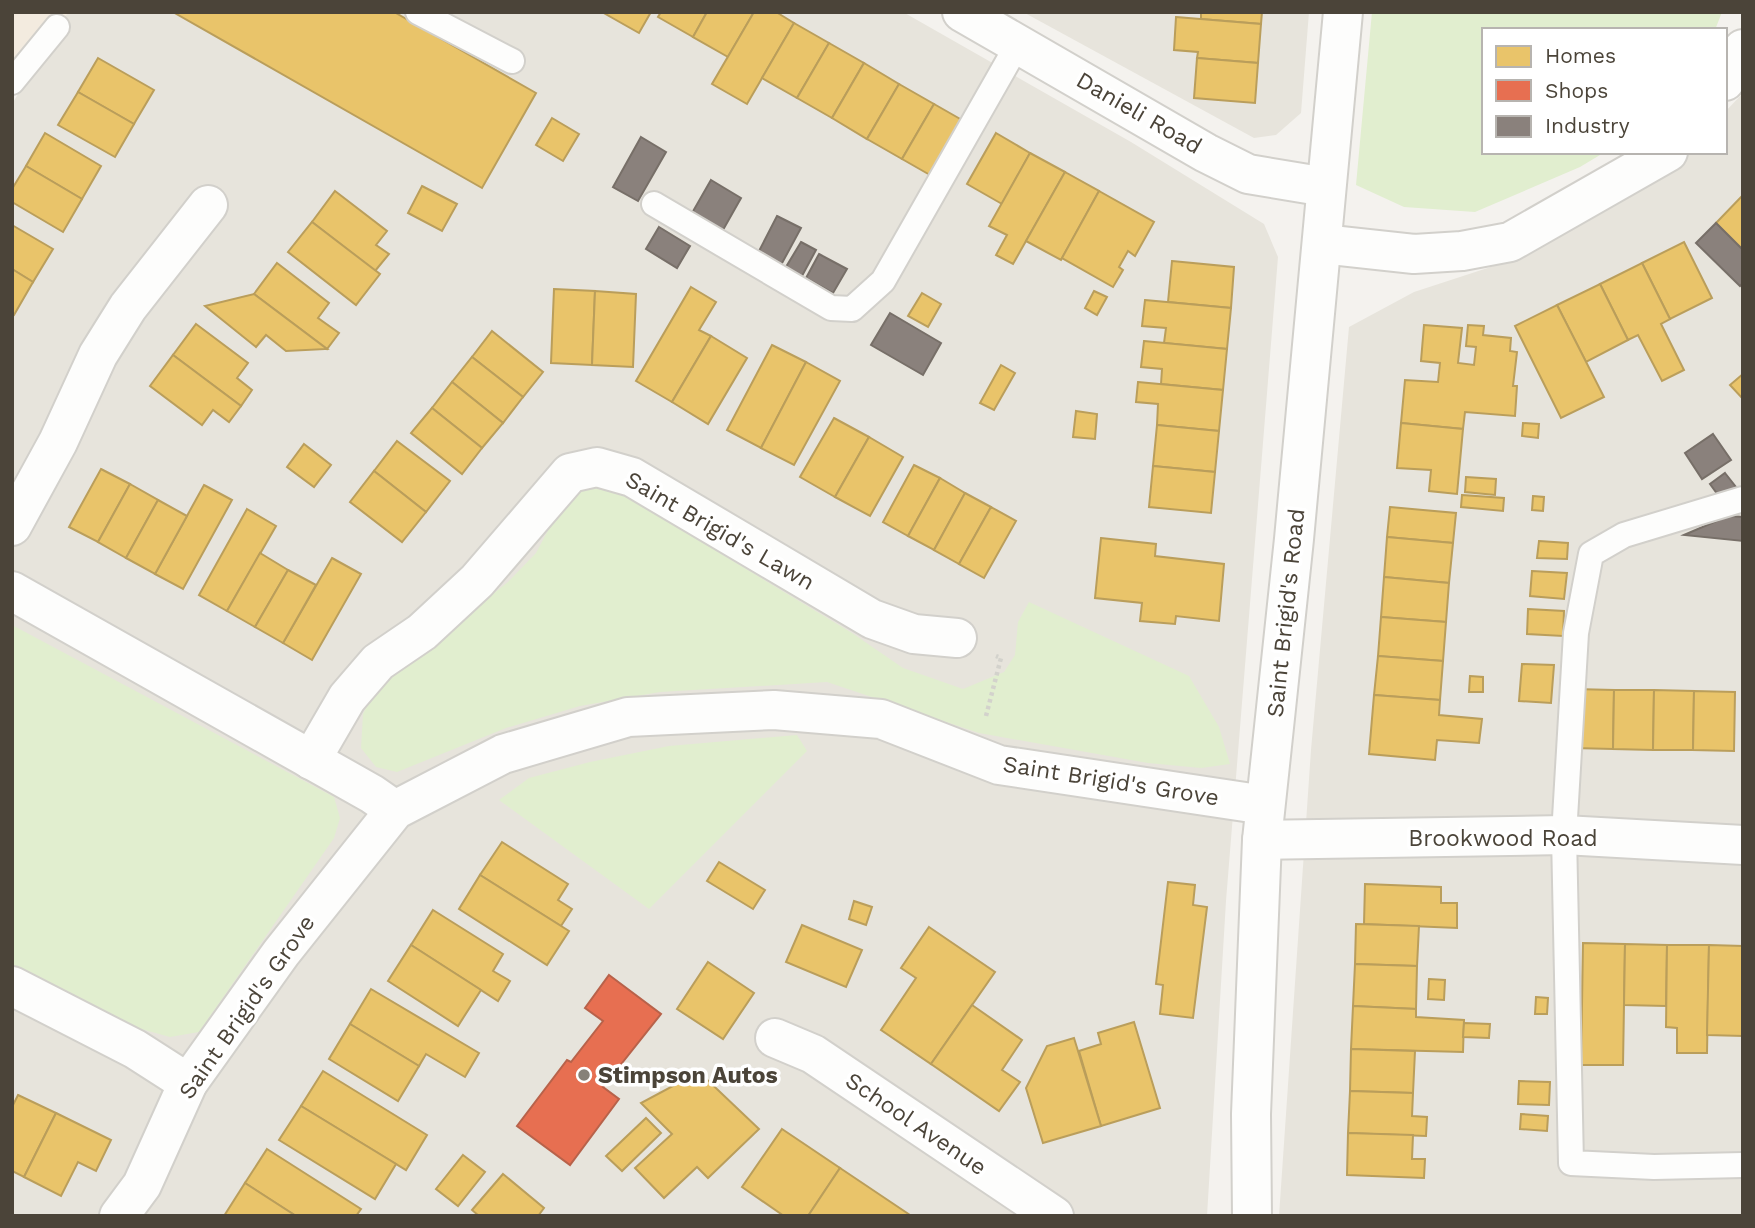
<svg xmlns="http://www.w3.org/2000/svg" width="1755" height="1228" font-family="'Work Sans',sans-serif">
	<rect width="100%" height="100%" fill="#f4f2ee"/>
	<g fill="#e7e4dc">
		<path d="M67,12H903L1131,142L1264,224L1278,257L1226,901L1207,1216H12V104Z"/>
		<path d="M1023,12H1309L1301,113L1276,135L1254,138Z"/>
		<path d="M1743,93V1216H1279L1311,750L1349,327L1414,292L1509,261L1672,172L1690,152H1725V112Z"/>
	</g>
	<path fill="#f3ebdf" d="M12,12L68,13L12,81Z"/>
	<g fill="#e1eecf">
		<path d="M1372,12H1722L1715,30H1484V152H1605L1580,167L1475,212L1404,207L1356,185Z"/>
		<path d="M607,485L852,633L903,668L963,689L1004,672L1015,655L1018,622L1029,602L1189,676L1219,727L1230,764L1201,768L1148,763L979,733L827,682L660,692L580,706L506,728L397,772L376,767L361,748L363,714L376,687L508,582L536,553L554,519L579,489Z"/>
		<path d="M12,625L334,797L340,818L334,838L199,1032L170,1037L134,1027L12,965Z"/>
		<path d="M797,735L807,751L649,909L499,800L529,778L590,762L669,746Z"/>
	</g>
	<g fill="#e9c46a" stroke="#ba9e5b" stroke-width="2">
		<path d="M173,12H394L536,93L482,188Z"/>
		<path d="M602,12H651L639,33Z"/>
		<path d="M661,12H707L693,37L658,17Z"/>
		<path d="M707,12H754L728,57L693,37Z"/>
		<path d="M754,12H776L794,23L747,104L712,84Z"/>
		<path d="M1201,12H1262L1261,24L1201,19Z"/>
		<path d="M1176,17L1261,24L1258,63L1197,58L1198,52L1174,50Z"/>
		<path d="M794,23L829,43L797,98L762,78Z"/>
		<path d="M829,43L864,63L832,118L797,98Z"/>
		<path d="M98,58L154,90L134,124L78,92Z"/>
		<path d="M1197,58L1258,63L1255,103L1194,98Z"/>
		<path d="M864,63L899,84L867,139L832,118Z"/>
		<path d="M899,84L934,104L902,159L867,139Z"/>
		<path d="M78,92L134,124L115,157L58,125Z"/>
		<path d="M934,104L969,124L937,179L902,159Z"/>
		<path d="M552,118L579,134L563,161L536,145Z"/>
		<path d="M45,133L101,166L82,199L26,166Z"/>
		<path d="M996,133L1030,153L1002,204L967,184Z"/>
		<path d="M1030,153L1065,172L1013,264L996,255L1007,235L989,226Z"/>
		<path d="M26,166L82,199L63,232L12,202V189Z"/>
		<path d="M1065,172L1099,191L1061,260L1026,241Z"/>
		<path d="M422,186L457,204L442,231L408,213Z"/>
		<path d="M335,191L387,231L376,245L389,254L375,271L312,222Z"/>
		<path d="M1099,191L1154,222L1135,256L1128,251L1119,267L1123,270L1113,287L1062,258Z"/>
		<path d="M1743,195V250L1716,223Z"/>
		<path d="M312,222L380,274L356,305L288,252Z"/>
		<path d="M12,225L53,249L33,282L12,269Z"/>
		<path d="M1684,242L1712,298L1670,319L1642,263Z"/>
		<path d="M1172,261L1234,267L1231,308L1168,302Z"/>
		<path d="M277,263L329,303L318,318L339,333L327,349L254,294Z"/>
		<path d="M1642,263L1670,319L1661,324L1684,370L1662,381L1638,335L1628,340L1600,284Z"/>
		<path d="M12,269L33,282L14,315L12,314Z"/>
		<path d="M1600,284L1628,340L1586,362L1557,305Z"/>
		<path d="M691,287L716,302L699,330L711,336L672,402L636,381Z"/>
		<path d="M554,289L595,291L592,365L551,363Z"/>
		<path d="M595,291L636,294L633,367L592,365Z"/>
		<path d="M1094,291L1107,297L1097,315L1085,308Z"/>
		<path d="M922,293L941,304L928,327L908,316Z"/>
		<path d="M254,294L327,349L286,351L266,335L256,347L205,306Z"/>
		<path d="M1145,300L1231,308L1227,349L1164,343L1166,328L1142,326Z"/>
		<path d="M1557,305L1604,397L1561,418L1515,326Z"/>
		<path d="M196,324L248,363L237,378L252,390L241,406L173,355Z"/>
		<path d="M1424,325L1462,328L1458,363L1474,365L1476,347L1466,346L1468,325L1484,326L1483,335L1511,338L1510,351L1517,352L1513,386H1517L1515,416L1465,412L1463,429L1401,423L1405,380L1438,382L1440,363L1421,361Z"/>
		<path d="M492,331L543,372L523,397L472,357Z"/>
		<path d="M711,336L747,358L708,424L672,402Z"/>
		<path d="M1144,341L1227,349L1223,390L1161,384L1162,369L1141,367Z"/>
		<path d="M772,345L806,362L761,448L727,430Z"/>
		<path d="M173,355L241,406L229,422L213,410L202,425L150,386Z"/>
		<path d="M472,357L523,397L503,423L452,382Z"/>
		<path d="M806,362L840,381L794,465L761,448Z"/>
		<path d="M1001,365L1015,373L994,410L980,403Z"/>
		<path d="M1743,374V399L1730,385Z"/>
		<path d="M452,382L503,423L482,448L432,408Z"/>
		<path d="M1138,382L1223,390L1219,431L1157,425L1158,404L1136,402Z"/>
		<path d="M432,408L482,448L462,474L411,433Z"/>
		<path d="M1076,411L1097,414L1095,439L1073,437Z"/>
		<path d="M834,418L869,437L835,497L800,477Z"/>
		<path d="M1401,423L1463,429L1457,494L1429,491L1431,470L1397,468Z"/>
		<path d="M1523,423L1539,424L1538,438L1522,436Z"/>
		<path d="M1157,425L1219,431L1215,472L1153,466Z"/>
		<path d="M869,437L903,457L870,516L835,497Z"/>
		<path d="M397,441L450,481L426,512L374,471Z"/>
		<path d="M304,444L331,465L314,487L287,467Z"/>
		<path d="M914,465L940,478L908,536L883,522Z"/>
		<path d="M1153,466L1215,472L1211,513L1149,507Z"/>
		<path d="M101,469L130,484L98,542L69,527Z"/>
		<path d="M374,471L426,512L402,542L350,502Z"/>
		<path d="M1466,477L1496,479L1495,495L1465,492Z"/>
		<path d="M940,478L965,493L934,550L908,536Z"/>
		<path d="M130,484L158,500L126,558L98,542Z"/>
		<path d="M204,485L232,500L183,589L155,574Z"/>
		<path d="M965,493L991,507L959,564L934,550Z"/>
		<path d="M1462,495L1504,498L1503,511L1461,507Z"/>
		<path d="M1533,496L1544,497L1543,511L1532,510Z"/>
		<path d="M158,500L187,516L155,574L126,558Z"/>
		<path d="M991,507L1016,521L984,578L959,564Z"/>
		<path d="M1390,507L1456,513L1453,543L1387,537Z"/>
		<path d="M247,509L276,526L227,611L199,595Z"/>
		<path d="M1387,537L1453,543L1449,583L1384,577Z"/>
		<path d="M1101,538L1156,544L1155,556L1224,564L1219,621L1176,616L1175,624L1140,621L1142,603L1095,598Z"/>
		<path d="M1539,541L1568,543L1567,559L1537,558Z"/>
		<path d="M260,553L288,570L255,627L227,611Z"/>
		<path d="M332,558L361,574L312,660L283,643Z"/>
		<path d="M288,570L316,585L283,643L255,627Z"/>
		<path d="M1532,571L1567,573L1564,599L1530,596Z"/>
		<path d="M1384,577L1449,583L1446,622L1381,617Z"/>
		<path d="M1528,609L1564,611L1563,636L1527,634Z"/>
		<path d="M1381,617L1446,622L1443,661L1378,656Z"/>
		<path d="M1378,656L1443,661L1440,700L1374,695Z"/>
		<path d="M1522,664L1554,665L1551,703L1519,701Z"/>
		<path d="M1470,676L1483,677V692H1469Z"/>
		<path d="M1574,689L1614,690L1613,749L1573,748Z"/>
		<path d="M1614,690H1654L1653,750L1613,749Z"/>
		<path d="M1654,690L1694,691L1693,750H1653Z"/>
		<path d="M1694,691L1735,692L1734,751L1693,750Z"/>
		<path d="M1374,695L1440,700L1439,715L1482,719L1479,743L1437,740L1435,760L1369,754Z"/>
		<path d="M502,842L568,884L558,900L572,909L561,926L480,875Z"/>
		<path d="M719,862L765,890L753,909L707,881Z"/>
		<path d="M480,875L569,931L547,965L459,909Z"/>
		<path d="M1168,882L1195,885L1193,905L1207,907L1193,1018L1160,1014L1163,985L1156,984Z"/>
		<path d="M1365,884L1441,887V903H1457V928L1364,924Z"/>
		<path d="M854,901L872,907L866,925L849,919Z"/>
		<path d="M433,910L503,954L493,971L510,981L498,1001L411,945Z"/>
		<path d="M1356,924L1419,926L1417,966L1355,964Z"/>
		<path d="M802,925L862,950L846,987L786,962Z"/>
		<path d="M929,927L995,972L931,1064L881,1030L916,978L901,968Z"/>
		<path d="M1583,943L1625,944L1623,1065H1581Z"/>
		<path d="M1625,944L1667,945L1666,1006L1624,1005Z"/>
		<path d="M411,945L481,990L458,1026L388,981Z"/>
		<path d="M1667,945H1709L1707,1053H1677V1028L1666,1027Z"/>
		<path d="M1709,945L1743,946V1036L1707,1035Z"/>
		<path d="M708,962L754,993L723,1039L677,1009Z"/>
		<path d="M1355,964L1417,966L1416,1009L1353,1006Z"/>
		<path d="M1429,979L1445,980L1444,1000L1428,999Z"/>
		<path d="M371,989L479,1053L465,1077L426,1054L419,1066L350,1024Z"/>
		<path d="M1536,997L1548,998L1547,1014H1535Z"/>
		<path d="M972,1005L1022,1040L1002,1070L1020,1082L999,1111L931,1064Z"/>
		<path d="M1353,1006L1416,1009V1017L1464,1020L1463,1052L1351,1049Z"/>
		<path d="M1134,1022L1160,1108L1101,1126L1079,1051L1101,1044L1098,1033Z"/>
		<path d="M1464,1023L1490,1024L1489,1038L1463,1037Z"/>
		<path d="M350,1024L419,1066L398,1101L329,1059Z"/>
		<path d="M1074,1038L1101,1126L1043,1143L1026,1088L1047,1046Z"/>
		<path d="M1351,1049L1415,1051L1413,1093L1350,1091Z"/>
		<path d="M323,1071L427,1135L406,1170L301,1106Z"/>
		<path d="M699,1072L759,1129L708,1178L697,1167L664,1198L635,1168L672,1134L641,1103Z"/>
		<path d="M1519,1081L1550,1082L1549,1105L1518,1104Z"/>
		<path d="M1350,1091L1413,1093L1412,1116L1427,1117L1426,1136L1348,1133Z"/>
		<path d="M18,1095L56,1113L24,1177L12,1171V1107Z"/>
		<path d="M301,1106L396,1164L375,1199L279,1140Z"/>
		<path d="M56,1113L111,1140L96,1171L78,1162L61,1196L24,1177Z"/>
		<path d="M1521,1114L1548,1116L1547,1131L1520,1129Z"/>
		<path d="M646,1118L661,1133L622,1171L606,1156Z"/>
		<path d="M782,1129L840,1168L808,1216H784L742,1187Z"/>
		<path d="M1348,1133L1413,1135L1412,1159H1425L1424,1178L1347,1175Z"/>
		<path d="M267,1149L361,1209L356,1216H296L245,1183Z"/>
		<path d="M463,1155L485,1172L458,1206L436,1189Z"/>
		<path d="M840,1168L910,1215V1216H808Z"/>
		<path d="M503,1174L544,1208L538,1216H479L472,1210Z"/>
		<path d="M245,1183L296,1216H224Z"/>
	</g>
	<path fill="#e76f51" stroke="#b8624a" stroke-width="2" d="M609,975L661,1014L603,1087L619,1099L570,1165L517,1126L567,1060L571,1062L603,1021L585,1008Z"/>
	<g fill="#8a817c" stroke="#776f68" stroke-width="2">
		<path d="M641,137L666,152L638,201L613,187Z"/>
		<path d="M711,180L741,198L723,230L692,213Z"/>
		<path d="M777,216L801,228L781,265L758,253Z"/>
		<path d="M1716,223L1743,250V283L1740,286L1696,243Z"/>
		<path d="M659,227L690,246L677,268L646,249Z"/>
		<path d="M801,242L816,250L802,276L786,267Z"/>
		<path d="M819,254L847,269L833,293L806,278Z"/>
		<path d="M890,313L941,343L923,375L871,345Z"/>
		<path d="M1713,434L1731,460L1702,479L1685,453Z"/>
		<path d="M1725,473L1736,487L1721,499L1710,484Z"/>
		<path d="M1728,516L1743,517V541L1684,535Z"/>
	</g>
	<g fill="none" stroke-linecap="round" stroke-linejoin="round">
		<defs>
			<g id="service">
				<path d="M418,12L512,61"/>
				<path d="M12,82L57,27"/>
				<path d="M654,204L831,308L852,309L883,281L1018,44"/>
				<path d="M1743,499L1624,535L1591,554L1576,633L1564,835L1571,1163L1654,1167L1743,1165"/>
			</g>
			<g id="minor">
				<path d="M962,12L1206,153L1248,174L1326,187"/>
				<path d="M1725,81L1743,49"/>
				<path d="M1322,244L1414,254L1462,251L1510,242L1668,152"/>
				<path d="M12,526L58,442L98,355L128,307L208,205"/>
				<path d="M12,591L372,794L395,810"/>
				<path d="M311,760L347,698L378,662L422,632L477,581L570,473L597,467L632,477L872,619L914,634L957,638"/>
				<path d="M1262,840L1564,835L1743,845"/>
				<path d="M12,986L135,1049L188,1083"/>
				<path d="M775,1038L813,1054L1054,1216"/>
				<path d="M119,1216L142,1185L188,1083L281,953L395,810L503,754L628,717L774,710L881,719L999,765L1265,805"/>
			</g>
			<path id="tertiary" d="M1252,1216L1251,1114L1262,840L1294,539L1343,12"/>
		</defs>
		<use href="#service" stroke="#d2d0cb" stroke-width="28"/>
		<use href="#minor" stroke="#d2d0cb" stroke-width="42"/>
		<use href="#tertiary" stroke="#d2d0cb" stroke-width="42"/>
		<path stroke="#d3d2cc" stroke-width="4.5" stroke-dasharray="3.5 3.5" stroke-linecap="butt" d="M986,716L1001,658L996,656"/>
		<use href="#service" stroke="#fdfdfc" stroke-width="24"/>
		<use href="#minor" stroke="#fdfdfc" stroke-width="38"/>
		<use href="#tertiary" stroke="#fdfdfc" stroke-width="38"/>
	</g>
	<circle fill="#868178" stroke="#fff" stroke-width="2.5" cx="584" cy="1075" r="7"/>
	<g text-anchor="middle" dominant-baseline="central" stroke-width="7" stroke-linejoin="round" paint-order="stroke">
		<g font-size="23" fill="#4b4439" stroke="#fff">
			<text transform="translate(1139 113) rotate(30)">Danieli Road</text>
			<text transform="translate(720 531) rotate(30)">Saint Brigid's Lawn</text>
			<text transform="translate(1286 613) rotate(-84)">Saint Brigid's Road</text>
			<text transform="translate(1111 781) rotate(9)">Saint Brigid's Grove</text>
			<text x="1503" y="838">Brookwood Road</text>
			<text transform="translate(247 1007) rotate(-55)">Saint Brigid's Grove</text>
			<text transform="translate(916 1124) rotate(34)">School Avenue</text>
		</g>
		<g font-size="23" font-weight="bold" fill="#4b4439" stroke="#fff" text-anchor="start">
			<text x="598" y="1075">Stimpson Autos</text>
		</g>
	</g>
	<rect width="1755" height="1228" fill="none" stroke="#4b4439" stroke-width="28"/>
	<rect x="1482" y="28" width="245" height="126" fill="#ffffff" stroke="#b7b4b0" stroke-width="2"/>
	<rect x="1496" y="46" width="35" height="21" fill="#e9c46a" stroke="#b7b4b0" stroke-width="2"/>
	<text x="1545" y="63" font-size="21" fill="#4b4439">Homes</text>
	<rect x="1496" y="80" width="35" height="21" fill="#e76f51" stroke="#b7b4b0" stroke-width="2"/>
	<text x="1545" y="98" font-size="21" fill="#4b4439">Shops</text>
	<rect x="1496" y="116" width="35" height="21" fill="#8a817c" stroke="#b7b4b0" stroke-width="2"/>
	<text x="1545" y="133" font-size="21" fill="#4b4439">Industry</text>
</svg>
